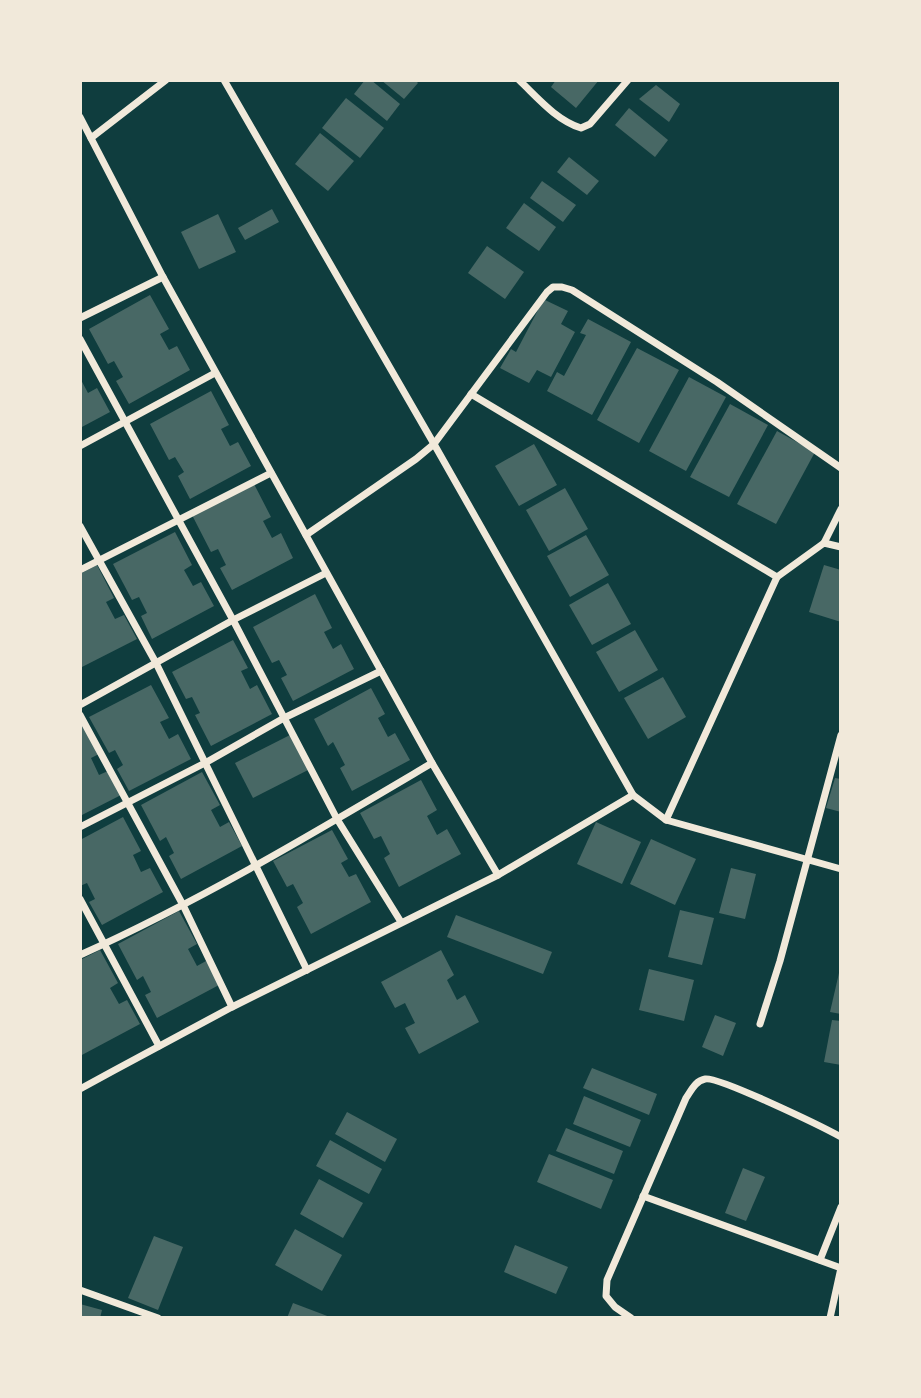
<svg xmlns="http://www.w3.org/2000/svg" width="921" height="1398" font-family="'DM Sans',sans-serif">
	<rect width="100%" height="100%" fill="#0f3d3e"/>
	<g fill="#486865">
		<path d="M365,80H371L400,104L387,121L354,94Z"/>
		<path d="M381,80H415L418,83L404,99Z"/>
		<path d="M556,80H599L576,108L551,87Z"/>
		<path d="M656,85L680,104L669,122L639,99Z"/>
		<path d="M346,98L384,128L360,158L322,128Z"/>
		<path d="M629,108L668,140L655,157L615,125Z"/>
		<path d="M320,133L354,161L328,191L295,164Z"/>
		<path d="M569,157L599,181L587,195L557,172Z"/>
		<path d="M542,181L576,205L563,222L530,198Z"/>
		<path d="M524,203L556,227L539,251L506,228Z"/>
		<path d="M272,209L279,222L245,240L238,228Z"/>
		<path d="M218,214L236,252L199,269L181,232Z"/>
		<path d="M487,246L524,272L505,299L468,273Z"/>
		<path d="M150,295L169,329L160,334L169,350L177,346L190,370L129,404L116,381L123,377L114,361L108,364L89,329Z"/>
		<path d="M545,300L568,311L561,324L575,332L551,377L537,370L529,383L500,368L511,349L516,352L538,310L537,308Z"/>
		<path d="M588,319L631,342L592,415L547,391L557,372L564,376L586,335L580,333Z"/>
		<path d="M637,348L679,370L639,443L597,420Z"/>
		<path d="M689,377L726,397L686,471L649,451Z"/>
		<path d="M80,378L88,393L97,388L110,412L80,428Z"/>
		<path d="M211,391L229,425L221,429L230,446L238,442L251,466L190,499L178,476L184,472L175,457L169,460L150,424Z"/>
		<path d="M730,404L768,425L729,497L690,477Z"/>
		<path d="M777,431L815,452L776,524L737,504Z"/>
		<path d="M534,444L557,485L519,506L495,466Z"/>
		<path d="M254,484L271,517L263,521L272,538L281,533L293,558L232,590L220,568L226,565L218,549L211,552L192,515Z"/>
		<path d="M565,488L588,529L549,551L526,510Z"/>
		<path d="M175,532L192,565L184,570L193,586L201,582L214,606L152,639L141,616L147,613L139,597L132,600L113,564Z"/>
		<path d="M586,535L609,575L570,597L547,556Z"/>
		<path d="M97,565L114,598L106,602L115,619L124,615L137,639L80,668V574Z"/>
		<path d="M824,565L841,570V622L809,612Z"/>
		<path d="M608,583L631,624L592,645L569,605Z"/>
		<path d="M315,594L332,628L324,632L333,649L341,644L354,669L293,701L281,678L287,675L279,660L272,663L253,627Z"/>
		<path d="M635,630L658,670L619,692L596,652Z"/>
		<path d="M233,640L248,668L241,671L250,689L257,685L272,714L211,746L195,715L200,713L192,697L186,699L172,672Z"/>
		<path d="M663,677L686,717L648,739L624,698Z"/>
		<path d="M151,685L169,718L160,722L169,739L178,734L191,759L129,791L117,769L123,765L115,750L109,753L89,717Z"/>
		<path d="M371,688L385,714L378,718L388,737L395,733L410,760L352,791L340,768L345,765L333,742L328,746L314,719Z"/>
		<path d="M80,719L99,754L91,758L99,775L108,771L121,795L80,816Z"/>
		<path d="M292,734L310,769L253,798L235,763Z"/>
		<path d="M202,772L220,805L211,810L220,827L229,822L242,846L181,879L169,856L174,853L166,837L160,841L141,805Z"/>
		<path d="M835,778L841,779V812L826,808Z"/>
		<path d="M421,780L437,810L427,816L437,835L447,829L461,854L399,887L384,858L390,854L381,836L374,839L360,813Z"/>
		<path d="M123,817L141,851L133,855L141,872L150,868L163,892L102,925L89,902L95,899L87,883L80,886V840Z"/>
		<path d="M596,822L641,842L622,884L577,864Z"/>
		<path d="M332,830L348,859L341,863L349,877L356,874L371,902L311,934L297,907L303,903L293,884L287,887L273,861Z"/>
		<path d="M651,839L696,859L675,905L630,884Z"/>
		<path d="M731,868L756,874L745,919L719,913Z"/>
		<path d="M680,910L714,918L702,965L668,957Z"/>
		<path d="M179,911L197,944L188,949L197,966L206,961L219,985L157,1018L145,995L151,992L143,976L137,980L118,944Z"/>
		<path d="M456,915L552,952L543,974L447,937Z"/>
		<path d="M100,950L118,983L110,988L119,1004L127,1000L140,1024L80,1056V960Z"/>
		<path d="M441,950L454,975L447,980L457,1000L465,995L479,1022L419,1054L405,1028L415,1023L405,1003L395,1008L381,982Z"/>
		<path d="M649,969L694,980L684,1021L639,1010Z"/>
		<path d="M839,973H841V1014L830,1012Z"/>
		<path d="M715,1015L736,1023L723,1056L702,1047Z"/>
		<path d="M832,1020L841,1021V1065L824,1062Z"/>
		<path d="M592,1068L657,1094L649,1115L583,1088Z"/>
		<path d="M584,1096L641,1120L630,1147L573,1124Z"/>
		<path d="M347,1112L397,1139L385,1162L335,1134Z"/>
		<path d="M566,1128L623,1151L614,1174L556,1151Z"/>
		<path d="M330,1140L382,1169L369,1194L316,1166Z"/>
		<path d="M549,1154L613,1180L601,1209L537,1182Z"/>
		<path d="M743,1168L765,1177L746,1221L725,1213Z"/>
		<path d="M319,1179L363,1203L343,1238L300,1214Z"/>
		<path d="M295,1229L342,1255L322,1291L275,1265Z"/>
		<path d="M154,1236L183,1247L158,1310L128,1298Z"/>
		<path d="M515,1245L568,1267L556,1294L504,1272Z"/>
		<path d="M293,1303L330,1317V1318H287Z"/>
		<path d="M80,1304L102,1310L100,1318H80Z"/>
	</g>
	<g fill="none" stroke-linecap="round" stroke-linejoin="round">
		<g stroke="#f1e9da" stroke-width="7">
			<path d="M224,80L434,444L633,795L666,820L841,869"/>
			<path d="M519,80C538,98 556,120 581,128L590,124L628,80"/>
			<path d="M80,117L163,277L432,763L498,875"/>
			<path d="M91,138L166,80"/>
			<path d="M80,318L163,277"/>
			<path d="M80,339L233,620L337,819L401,922"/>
			<path d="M471,394L777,577L666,820"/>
			<path d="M80,446L215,373"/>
			<path d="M80,526L156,663L307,970"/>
			<path d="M306,535L416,459L434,444L547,292L553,287H562L572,290L717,382L841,468"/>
			<path d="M824,543L841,509"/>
			<path d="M80,570L271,473"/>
			<path d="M777,577L824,543L841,547"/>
			<path d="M80,705L233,620L326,573"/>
			<path d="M80,715L183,905L232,1007"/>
			<path d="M80,827L205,763L284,718L381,671"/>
			<path d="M80,899L159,1046"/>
			<path d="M80,955C202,900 317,831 432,763"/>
			<path d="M760,1024L780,961L841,735"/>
			<path d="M80,1089L113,1071L232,1007L498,875L633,795"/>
			<path d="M643,1196L841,1268L830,1318"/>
			<path d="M820,1260L841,1207"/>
			<path d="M80,1290L158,1318"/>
			<path d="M631,1318L615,1307L606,1296L607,1280L686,1098C691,1091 695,1081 705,1079C718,1076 823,1127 841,1137"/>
		</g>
	</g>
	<rect width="921" height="1398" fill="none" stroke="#f1e9da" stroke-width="164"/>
</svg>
